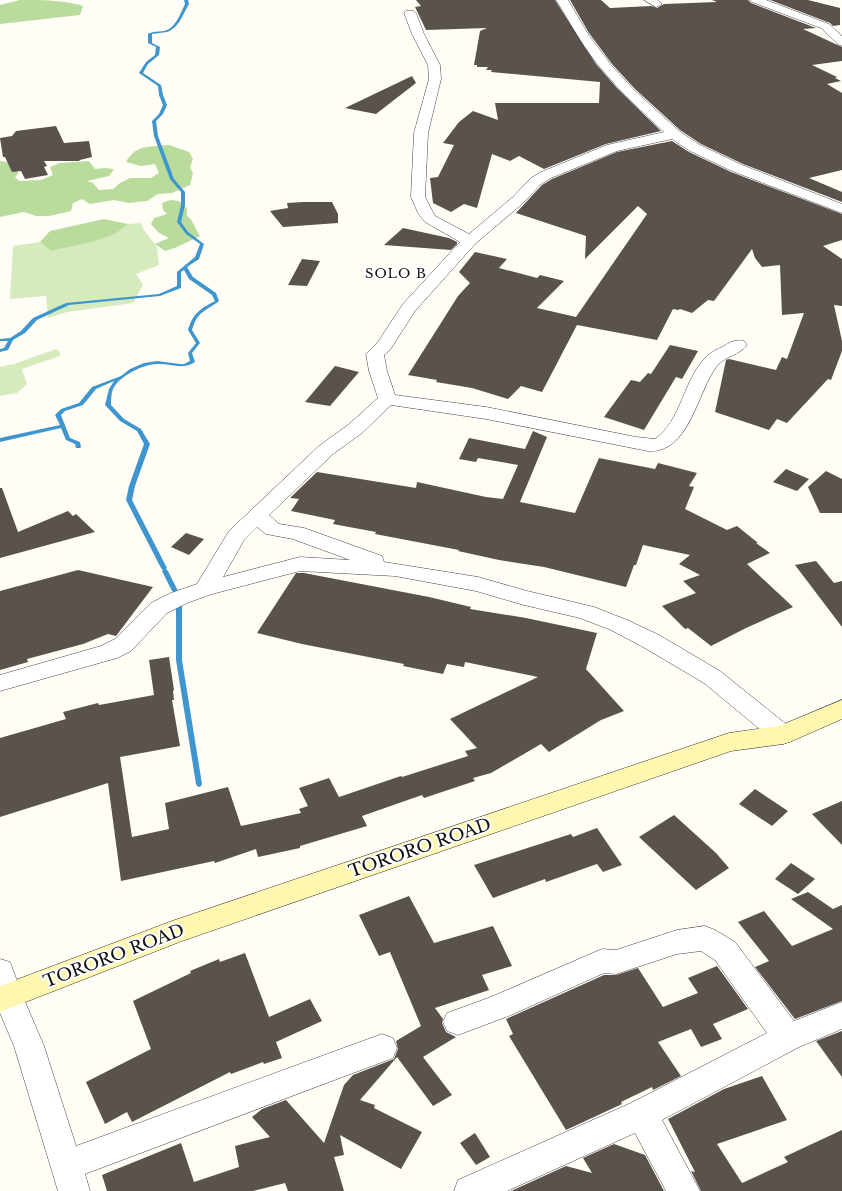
<svg xmlns="http://www.w3.org/2000/svg" width="842" height="1191" font-family="'Libre Baskerville',serif">
	<rect width="100%" height="100%" fill="#fffdf5"/>
	<g fill="#d5ebbd">
		<path d="M141,223L144,230L157,247L159,265L136,274L143,285L133,303L67,312L48,318L46,296L10,299L13,246L40,242L51,251L122,230L128,224Z"/>
		<path d="M56,349L60,352V356L22,369L27,384L17,393L0,396V367L14,364Z"/>
	</g>
	<g fill="#b9dc9c">
		<path d="M20,0C41,0 63,0 83,6L80,15L0,24V5Z"/>
		<path d="M169,145L189,152L193,159L190,167L193,173L190,185L172,193L158,194L147,201L129,203L114,200L90,204L82,199L73,203L71,211L49,216H36L24,212L0,217V161C8,162 13,163 18,169V174L15,177L19,181L41,180L53,175L50,167L60,163L89,161L95,169L105,168L114,169L109,176L87,181L93,183L99,190L113,189L120,183L130,178H151L159,173L155,164L141,166L126,162C136,144 150,147 169,145Z"/>
		<path d="M170,200L179,201L187,208V216C194,221 195,229 200,236L175,248L165,251L155,244L169,238L159,233L151,224L154,218L167,214L163,210L162,203Z"/>
		<path d="M104,219L128,224C113,241 73,245 51,251L40,242L50,231Z"/>
	</g>
	<g fill="none" stroke-linecap="round" stroke-linejoin="round">
		<g fill="#3f96cf" fill-rule="evenodd">
			<path d="M184,0H188L189,4C183,14 179,28 167,32C162,33 157,33 152,34V43L160,47L159,55L148,64L143,73L161,85L163,95L167,105L163,114L156,121L158,136L174,179L185,192V205L181,222L188,232L204,244L199,259L187,267L193,277L216,293L219,301C205,312 198,310 192,330L200,343L192,353L195,362C184,370 171,364 159,364C145,363 119,376 113,389C111,394 111,400 111,405L124,419L141,429L150,444L135,486L132,500L167,568L166,569L168,571L178,591L175,593L172,591L162,571L163,570L161,568L126,500L129,486L144,444L137,431L120,421L105,405L109,389L114,381L96,389L83,405L65,411L61,415L70,438L80,442L81,447L80,448H76L75,444L66,440L61,428L0,442V438L60,425L55,415L61,409L79,403L92,387L121,376L130,369L144,363L157,361L180,364H184L190,361L188,353L196,343L188,330C193,313 200,309 215,301L212,295L189,279L184,270L181,272V288L160,296L69,305L37,320L25,333L13,340L8,350L0,352V349L4,348L8,341H0V339L10,338L21,331L33,318L66,303L159,294L177,286V272L195,257L200,244L186,234L177,222L181,205V192L170,179L154,136L152,121L159,114L163,105L159,95L158,86L139,73L146,62L155,55L156,47L148,43V34C153,31 158,32 164,31C176,28 180,14 185,4Z"/>
			<path d="M179,604L182,606V660L202,784L201,786L199,787L197,786L196,784L176,660V606Z"/>
		</g>
	</g>
	<g fill="#5a524d">
		<path d="M416,0H555L596,64L617,88L661,131L606,144L544,169L519,156L510,161L492,154L477,208L464,204L451,212L433,203L430,178L438,177L454,145L443,143L459,122L473,111L498,120L495,103H599L600,82L491,72L492,70H486L488,67H477V65H474L480,31L487,28L426,30L415,7L421,6Z"/>
		<path d="M570,0H601L610,8L651,6L657,8L664,4L717,2L712,0H748L751,3L816,28L803,29L842,47V61L812,65L837,77L835,78L841,81L827,84L842,93V170L809,178L842,192V202L743,164L701,144L680,130L635,89L612,64L589,33Z"/>
		<path d="M770,0H808L840,8V25L833,26L830,23Z"/>
		<path d="M412,76L416,83L376,114L345,108Z"/>
		<path d="M56,126L64,143L89,141L92,157L80,160L79,161H44L47,166L44,167L48,175L25,179L21,171L12,172L5,157H3L0,138L12,136L16,131Z"/>
		<path d="M672,141L689,152L731,172L842,214V240L823,246L842,259V306L834,305L842,341V351L831,380L828,379L787,423L777,419L769,430L715,412L726,360L729,359L776,370L782,357L787,359L804,313L782,315L780,265L762,267L755,258L752,249L714,301L708,300L692,313L680,309L678,310L673,309L657,340L577,325L542,392L521,386L508,399L472,388L436,382L437,380L408,375L458,296L470,283L459,272L475,252L507,259L499,268L537,278L540,275L564,281L537,308L576,317L647,214L638,206L585,259L586,236L516,213L542,185L552,179L617,152Z"/>
		<path d="M303,202H332L338,214V223L283,227L270,211L288,208L287,203Z"/>
		<path d="M403,228L449,238L457,242V244L451,250L384,245Z"/>
		<path d="M302,259L320,261L307,286L288,285Z"/>
		<path d="M670,345L698,351L682,379L676,377L644,430L604,417L631,380L640,382L648,373L651,374Z"/>
		<path d="M335,366L359,372L330,406L305,402Z"/>
		<path d="M533,431L547,437L520,502L575,513L599,458L655,469L658,463L697,473L689,486L694,487L685,509L727,530L737,526L758,543H756L770,553L747,564L793,607L746,628L711,646L688,628L685,629L662,606L696,593L683,581L700,575L679,564L690,555L643,545L636,565H634L626,587L544,567L499,560L458,551L459,550L375,534L376,532L333,524L335,520L291,511L299,499L290,498L317,472L416,488L417,482L486,497L503,499L518,465L478,458L476,462L459,459L469,438L525,449Z"/>
		<path d="M786,469L809,479L797,491L773,482Z"/>
		<path d="M826,471L842,479V513H820L808,487Z"/>
		<path d="M0,488H2L18,532L68,511L73,516L76,514L95,532L0,558Z"/>
		<path d="M186,533L204,539L189,555L171,547Z"/>
		<path d="M816,561L834,583L842,581V627L795,565Z"/>
		<path d="M78,570L153,587L116,636L108,634L83,644L27,659L28,662L0,670V591Z"/>
		<path d="M296,573H304L429,597L471,607L470,609L526,618L597,633L586,669L624,711L601,720L549,752L541,744L491,773L473,778L475,781L424,798L422,795L362,816L367,826L300,846V848L258,857L256,849L215,863L214,861L121,881L108,783L0,817V738L66,719L63,712L98,703L99,705L154,695L149,660L169,657L174,690L173,691L174,700H172L180,746L120,757L132,837L169,829L165,803L228,787L241,826L301,813L299,809L308,806L299,788L329,778L339,797L401,776L402,777L468,756L465,751L477,748L450,719L538,677L465,662L464,667L447,664L443,674L403,666L404,664L302,644L257,633Z"/>
		<path d="M755,789L788,811L772,826L739,804Z"/>
		<path d="M842,801V845L812,814Z"/>
		<path d="M674,815L716,853L729,868L696,890L639,837Z"/>
		<path d="M597,828L622,865L603,872L597,864L546,882L545,879L493,898L474,865L571,834L573,837Z"/>
		<path d="M791,863L815,879L798,894L775,879Z"/>
		<path d="M808,892L833,909L842,905V1001L795,1019L755,967L769,961L738,922L764,911L792,946L833,929L791,899Z"/>
		<path d="M409,896L434,943L493,926L512,966L482,975L489,990L435,1008L443,1019L442,1023L446,1032L456,1037L423,1057L452,1095L433,1106L397,1057L360,1100L375,1105L374,1108L422,1132L401,1169L340,1135L344,1155L334,1157L344,1191H288L285,1183L253,1191H107L102,1175L181,1143L194,1182L239,1167L235,1146L270,1137L252,1117L262,1109L286,1100L324,1143L344,1085L353,1075L394,1059L398,1049L396,1041L421,1026L390,952L379,956L359,915Z"/>
		<path d="M245,953L269,1017L310,999L322,1021L276,1042L282,1058L264,1064L263,1062L231,1074L230,1072L132,1122L127,1112L105,1124L86,1082L151,1049L133,1001L191,973L190,971L219,959L220,962Z"/>
		<path d="M717,966L748,1009L713,1024L722,1039L701,1047L691,1029L658,1042L681,1076L653,1090L652,1087L621,1102L622,1104L566,1130L509,1036L513,1034L506,1019L604,975H616L638,968L663,1007L698,993L688,978Z"/>
		<path d="M842,1031V1077L816,1041Z"/>
		<path d="M762,1076L787,1120L717,1144L742,1183L788,1162L784,1157L842,1130V1191H701L691,1171L695,1172L668,1119L724,1089Z"/>
		<path d="M475,1133L490,1157L476,1165L460,1143Z"/>
		<path d="M614,1144L645,1155L664,1191H511L566,1166L592,1173L583,1158Z"/>
	</g>
	<g fill="none" stroke-linecap="round" stroke-linejoin="round">
		<defs>
			<g id="street">
				<path d="M556,0H568L588,34L611,65L634,90L679,131L700,145L742,165L842,204V213L732,171L690,151L672,139L617,151L551,178L541,184L523,203L475,244L415,311L390,350L384,355L387,371L395,395L486,407L636,437L655,439C682,420 683,380 706,357C711,352 718,349 724,346C731,342 736,339 744,341L747,345C740,355 725,356 717,366C697,391 690,454 648,451L486,419L391,405L362,433L333,454L269,515L279,524L304,528L382,556L384,562L478,577L527,591L594,607L627,620L659,635L720,671L792,729L795,735L792,741L783,744L774,741L704,683L643,647L611,630L580,618L524,605L476,591L395,576L300,571L212,594L187,603L167,613L131,651L117,658L0,691V675L101,646L115,639L151,603L171,593L197,584L229,531L319,446L348,425L378,398L369,371L366,354L378,342L403,304L460,242L425,222L418,213L411,197L414,133L429,79L428,65L412,34L404,13L406,11H414L416,13L424,34L440,65L441,79L428,133L425,197L435,216L469,234L513,197L531,178L541,172L607,145L664,132C643,112 622,93 604,72C585,50 571,24 556,0ZM257,527L266,534L293,539L350,560L300,557L223,577L244,540Z"/>
				<path d="M644,0H657L662,4L656,7Z"/>
				<path d="M750,0H766L829,24L842,36V46L838,44L821,28L752,2Z"/>
				<path d="M705,926L715,930L735,942L794,1021L842,1002V1029L799,1047L662,1120L700,1191H666L635,1133L507,1191H454L458,1180L631,1103L767,1033L715,960L701,951L677,954L616,974L604,973L511,1015L458,1035L447,1031L443,1022L447,1013L491,997L602,949L616,950L677,930Z"/>
				<path d="M0,959L10,962L23,997L44,1046L76,1146L382,1034L393,1038L397,1048L393,1058L85,1174L90,1191H58L14,1046L0,1013Z"/>
			</g>
			<path id="secondary" d="M842,700V719L792,741L783,744L731,751L182,941L0,1012V986L172,921L720,736L729,733L779,726Z"/>
		</defs>
		<use href="#street" stroke="#444" stroke-width="1"/>
		<use href="#secondary" stroke="#333" stroke-width="1"/>
		<use href="#street" fill="#fff" fill-rule="evenodd"/>
		<use href="#secondary" fill="#fff6b0" fill-rule="evenodd"/>
	</g>
	<g text-anchor="middle" dominant-baseline="central" stroke-width="4" stroke-linejoin="round" paint-order="stroke">
		<g font-size="13" letter-spacing="1" fill="#111" stroke="#fff">
			<text x="396" y="273">SOLO B</text>
		</g>
		<g font-size="17" fill="#111" stroke="#fff">
			<text transform="translate(420 848) rotate(-19)">TORORO ROAD</text>
			<text transform="translate(114 956) rotate(-21)">TORORO ROAD</text>
		</g>
	</g>
</svg>
